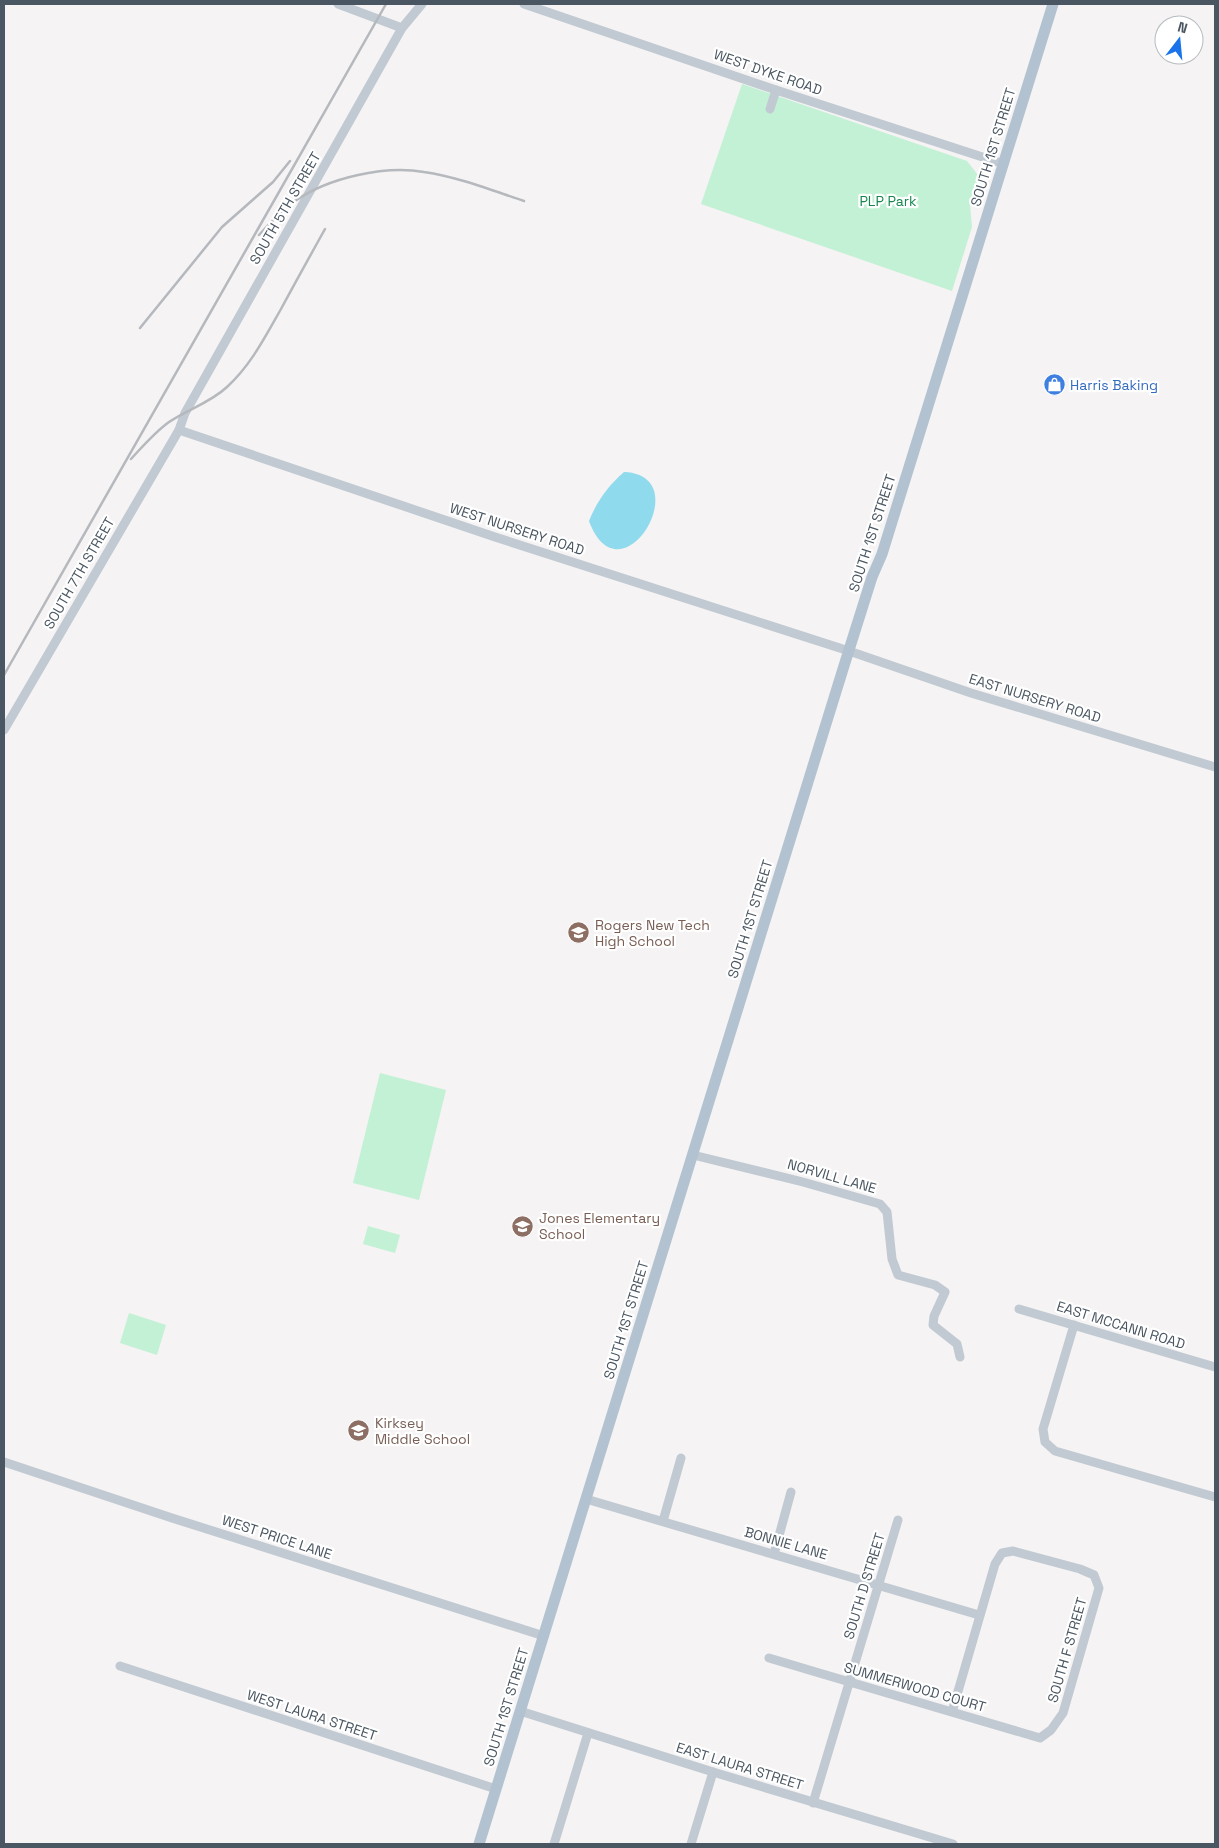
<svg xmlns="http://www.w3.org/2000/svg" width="1219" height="1848" font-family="'Space Grotesk',sans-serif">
	<rect width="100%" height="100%" fill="#f5f3f3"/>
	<g fill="#c3f1d5">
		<path d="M742,84L967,161L985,184L975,193L972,198L970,205L972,227L952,291L701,204Z"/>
		<path d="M380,1073L446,1090L419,1200L353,1183Z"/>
		<path d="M368,1226L400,1235L395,1253L363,1244Z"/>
		<path d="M129,1313L166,1325L157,1355L120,1343Z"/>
	</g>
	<path fill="#90daee" d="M624,472C699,475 620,605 589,521C597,501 608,486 624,472Z"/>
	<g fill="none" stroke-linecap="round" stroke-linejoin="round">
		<g stroke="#c1cad2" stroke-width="9">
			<path d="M338,4L402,28"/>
			<path d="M524,4L776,90L1004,164"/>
			<path d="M770,109L776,90"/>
			<path d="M179,430L495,537L849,651L971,693L1215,767"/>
			<path d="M4,730L179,430L185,413L402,28L422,4"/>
			<path d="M693,1155L803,1182L880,1204L887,1212L892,1259L898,1275L935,1285L945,1292L934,1316L933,1325L957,1344L960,1357"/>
			<path d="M1019,1309L1215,1367"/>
			<path d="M1074,1325L1043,1429L1045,1442L1055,1451L1215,1497"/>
			<path d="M4,1462L172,1518L544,1636"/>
			<path d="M586,1499L979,1615"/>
			<path d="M663,1521L681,1458"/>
			<path d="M774,1554L791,1492"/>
			<path d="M769,1658C859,1685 949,1711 1040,1738L1051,1730L1063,1713L1099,1588L1094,1575L1080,1569L1013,1551L1002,1553L995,1564L952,1712"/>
			<path d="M120,1666L496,1789"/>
			<path d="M520,1711L713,1772L953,1844"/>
			<path d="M813,1803L898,1520"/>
			<path d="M554,1844L588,1733"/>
			<path d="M691,1844L713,1772"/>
		</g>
		<path stroke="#b3c2d1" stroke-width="11" d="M479,1844L843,669L872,577L882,554L1053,4"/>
		<g stroke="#b5b8bd" stroke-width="2.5">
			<path d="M259,235C270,223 282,210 295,201C328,178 384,165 424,172C458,177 491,190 524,201"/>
			<path d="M140,328L222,227L273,182L290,161"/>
			<path d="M131,459C143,446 155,432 169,422C188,409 210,403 227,387C251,365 265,337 281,309C295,283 310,256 325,229"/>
			<path d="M4,675L386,4"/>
		</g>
	</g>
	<defs>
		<symbol id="shop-disc" viewBox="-11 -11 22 22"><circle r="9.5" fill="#3f7fe0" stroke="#fff"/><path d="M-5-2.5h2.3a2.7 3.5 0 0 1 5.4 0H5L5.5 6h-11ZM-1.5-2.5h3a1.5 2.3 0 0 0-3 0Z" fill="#fff"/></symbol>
		<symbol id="school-disc" viewBox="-11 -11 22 22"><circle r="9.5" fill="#8d6e63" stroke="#fff"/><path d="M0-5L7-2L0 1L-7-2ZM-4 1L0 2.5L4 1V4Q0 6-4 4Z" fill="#fff"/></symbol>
	</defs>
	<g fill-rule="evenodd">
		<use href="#shop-disc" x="1042" y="372" width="25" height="25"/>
		<use href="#school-disc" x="566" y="920" width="25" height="25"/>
		<use href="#school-disc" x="510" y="1214" width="25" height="25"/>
		<use href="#school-disc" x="346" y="1418" width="25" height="25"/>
	</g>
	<g text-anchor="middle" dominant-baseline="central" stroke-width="4.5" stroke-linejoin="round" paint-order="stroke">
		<g font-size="14" fill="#4a5661" stroke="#fff">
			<text transform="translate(768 72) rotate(19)">WEST DYKE ROAD</text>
			<text transform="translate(993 147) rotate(-73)">SOUTH 1ST STREET</text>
			<text transform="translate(285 208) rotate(-60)">SOUTH 5TH STREET</text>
			<text transform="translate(517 529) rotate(18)">WEST NURSERY ROAD</text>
			<text transform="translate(872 533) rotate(-72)">SOUTH 1ST STREET</text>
			<text transform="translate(79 573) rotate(-60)">SOUTH 7TH STREET</text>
			<text transform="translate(1035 698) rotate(17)">EAST NURSERY ROAD</text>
			<text transform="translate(750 919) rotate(-73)">SOUTH 1ST STREET</text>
			<text transform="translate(832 1176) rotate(16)">NORVILL LANE</text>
			<text transform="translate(626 1320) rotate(-73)">SOUTH 1ST STREET</text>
			<text transform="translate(1121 1325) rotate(17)">EAST MCCANN ROAD</text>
			<text transform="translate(277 1537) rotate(18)">WEST PRICE LANE</text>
			<text transform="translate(786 1543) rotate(16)">BONNIE LANE</text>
			<text transform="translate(864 1586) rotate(-73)">SOUTH D STREET</text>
			<text transform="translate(1067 1650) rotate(-74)">SOUTH F STREET</text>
			<text transform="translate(915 1687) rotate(16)">SUMMERWOOD COURT</text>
			<text transform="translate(506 1707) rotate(-73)">SOUTH 1ST STREET</text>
			<text transform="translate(312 1715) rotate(18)">WEST LAURA STREET</text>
			<text transform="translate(740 1766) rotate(17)">EAST LAURA STREET</text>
		</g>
		<g font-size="14" fill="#17864f" stroke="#fff">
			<text x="888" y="201">PLP Park</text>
		</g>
		<g font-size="14" fill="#366cbe" stroke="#fff" text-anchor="start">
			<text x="1070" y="385">Harris Baking</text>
		</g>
		<g font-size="14" fill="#785e54" stroke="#fff" text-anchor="start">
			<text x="595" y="925">Rogers New Tech<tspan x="595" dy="16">High School</tspan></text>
			<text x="539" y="1218">Jones Elementary<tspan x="539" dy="16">School</tspan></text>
			<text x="375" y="1423">Kirksey<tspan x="375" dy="16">Middle School</tspan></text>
		</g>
	</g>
	<rect width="1219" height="1848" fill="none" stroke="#4a5661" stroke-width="10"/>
	<g transform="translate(1179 40) rotate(16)"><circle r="24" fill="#ffffff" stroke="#b7bbc0"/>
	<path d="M0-4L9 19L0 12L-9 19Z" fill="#1a73e8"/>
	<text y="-8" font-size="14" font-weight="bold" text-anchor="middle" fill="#4a5661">N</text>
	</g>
</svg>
